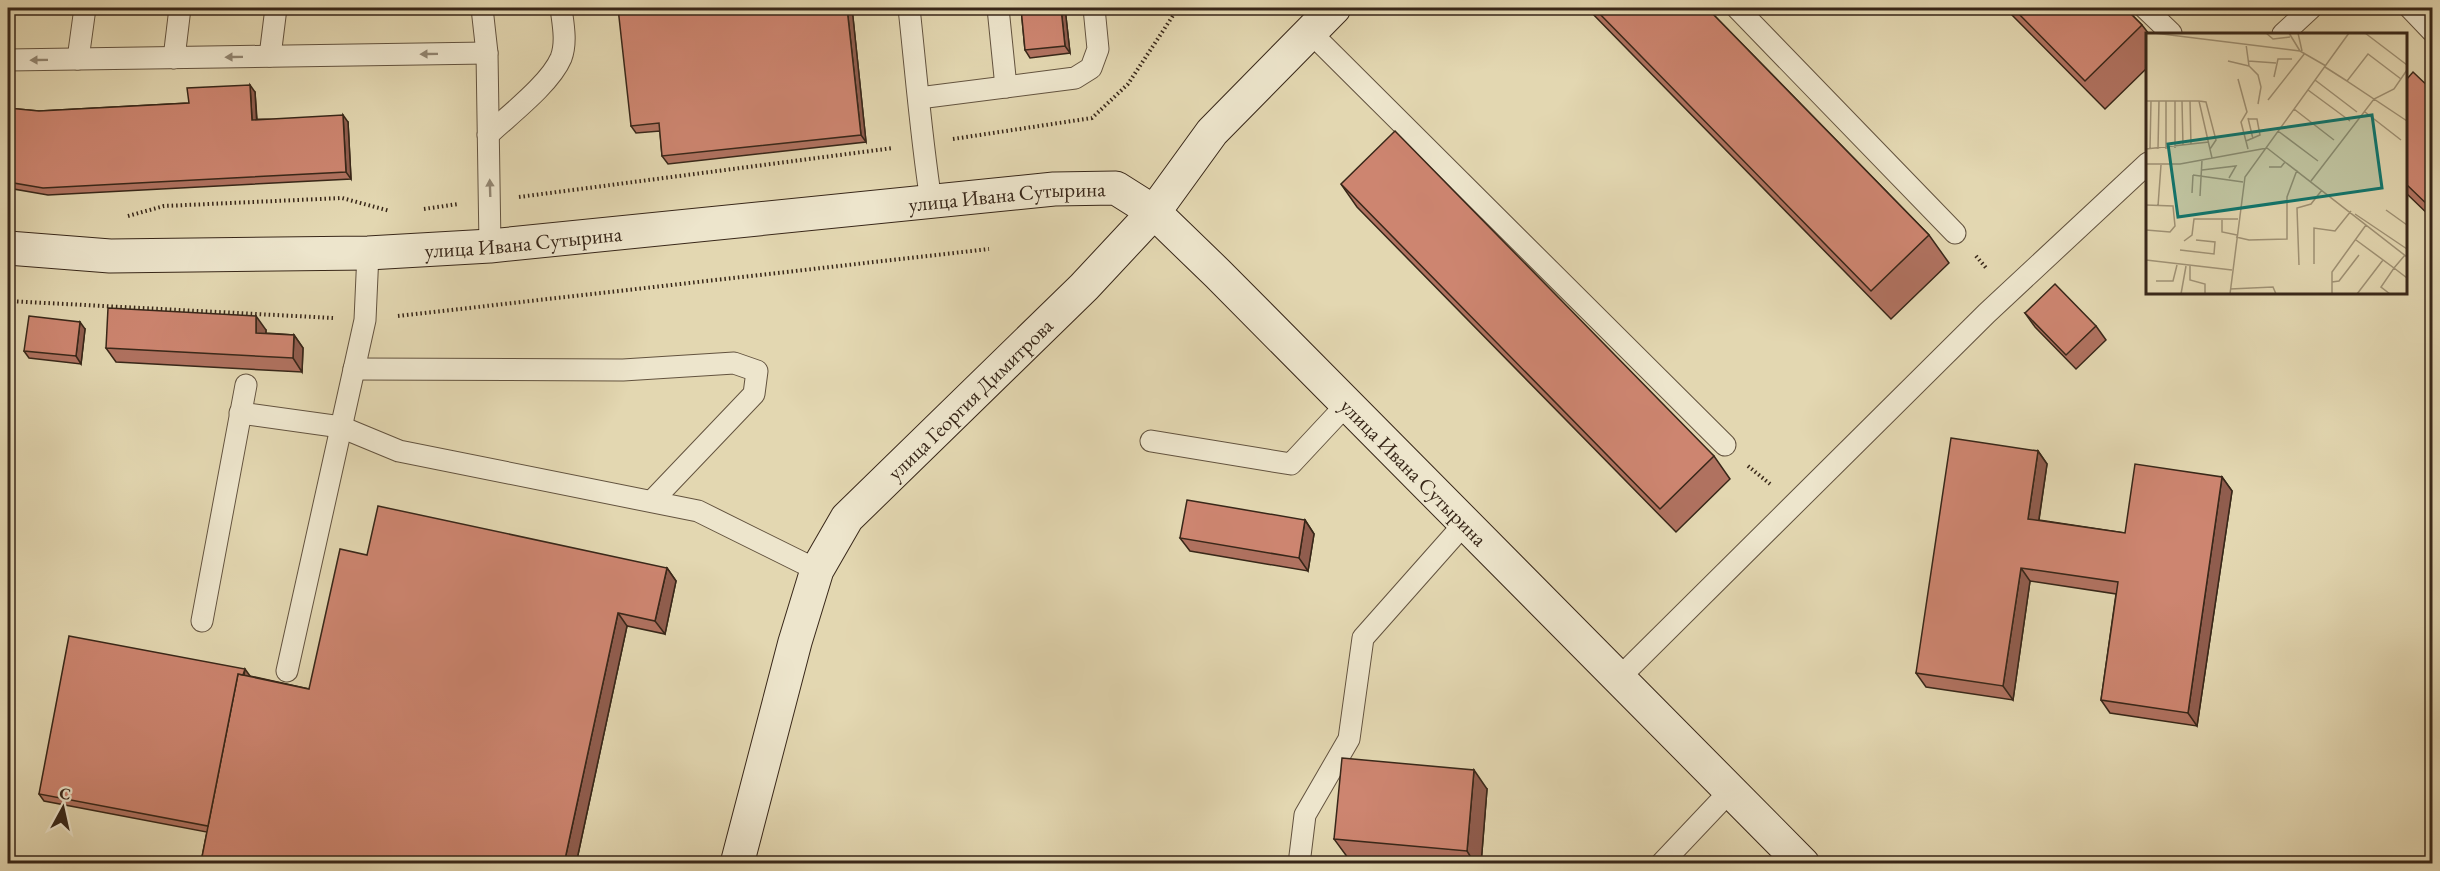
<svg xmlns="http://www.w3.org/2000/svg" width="2440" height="871" font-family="'EB Garamond',serif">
	<rect width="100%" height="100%" fill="#e3d7b1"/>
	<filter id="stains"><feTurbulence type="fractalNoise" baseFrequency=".00333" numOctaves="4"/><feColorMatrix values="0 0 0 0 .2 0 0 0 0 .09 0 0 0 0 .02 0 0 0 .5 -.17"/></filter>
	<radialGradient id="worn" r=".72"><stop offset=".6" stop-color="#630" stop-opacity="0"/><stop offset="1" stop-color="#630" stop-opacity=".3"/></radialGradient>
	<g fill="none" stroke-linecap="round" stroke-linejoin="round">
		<defs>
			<g id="lane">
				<path d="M482,8L487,53L490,246"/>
				<path d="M909,8C916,72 921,137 931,201"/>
				<path d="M998,8L1006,87"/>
				<path d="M1737,8L1955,233"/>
				<path d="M2145,8L2171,33"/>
				<path d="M2410,8L2432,31"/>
				<path d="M1310,32L1725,445"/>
				<path d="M2283,34L2311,8"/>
				<path d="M270,56L276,8"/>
				<path d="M174,58L180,8"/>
				<path d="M78,59L85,8"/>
				<path d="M8,60L487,53"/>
				<path d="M919,98L1075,78L1091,68L1098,49L1094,8"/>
				<path d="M488,135C509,115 550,84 561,58C567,42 563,24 561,8"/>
				<path d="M354,369L623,370L734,363L757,371L754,394L652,501"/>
				<path d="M240,413L341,427L399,451L698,511L817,570"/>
				<path d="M1151,441L1291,464L1347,404"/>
				<path d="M202,621L246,385"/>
				<path d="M287,671L365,320L368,253"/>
				<path d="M1619,678L1987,313L2148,163"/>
				<path d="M1299,864L1305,815L1349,739L1363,638L1465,523"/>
				<path d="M1661,864L1731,790"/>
			</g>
			<g id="secondary">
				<path id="s1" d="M8,248L110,256L368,253L490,246L1054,189L1116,188L1154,212L1218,274L1803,864"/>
				<path id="s2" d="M737,864L795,642L817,570L847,518L1084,287L1154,212L1212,132L1334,8"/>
			</g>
		</defs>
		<use href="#lane" stroke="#63533f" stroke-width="23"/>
		<use href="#secondary" stroke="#382719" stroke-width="35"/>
		<g stroke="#382719" stroke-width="4" stroke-dasharray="1.5 3" stroke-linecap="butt">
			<path d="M953,139L1092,118L1128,84L1178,8"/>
			<path d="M519,197L893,148"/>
			<path d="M424,209L458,204"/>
			<path d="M128,216L164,206L342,198L390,211"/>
			<path d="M1976,256L1987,269"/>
			<path d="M8,301L333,318"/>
			<path d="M398,316L989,249"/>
			<path d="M1748,466L1770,484"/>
		</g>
		<use href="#lane" stroke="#ede5cc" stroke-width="21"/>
		<use href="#secondary" stroke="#ede5cc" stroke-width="33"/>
	</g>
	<g fill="#b07260" stroke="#382719" stroke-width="1.5">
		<path d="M852,8L866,142L668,164L662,156L660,131L636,133L631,126Z"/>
		<path d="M1021,8H1065L1070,53L1030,58L1025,50Z"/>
		<path d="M1587,8H1707L1929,235L1949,263L1891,319Z"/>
		<path d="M2005,8H2125L2142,25L2149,34H2148V67L2105,109Z"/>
		<path d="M2406,80L2433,91V219L2406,193Z"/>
		<path d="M255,92L257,119L348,122L351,179L48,195L8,188V108L39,111L189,103Z"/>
		<path d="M1341,184L1714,456L1730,479L1676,532L1357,207Z"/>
		<path d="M2025,313L2096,326L2106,340L2076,369L2035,327Z"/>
		<path d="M85,329L81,364L29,358L24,351Z"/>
		<path d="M266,330V333L294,335L303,348L302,372L116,362L106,348Z"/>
		<path d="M2038,451L2047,464L2039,520L2125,533L2222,477L2232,491L2197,726L2110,713L2101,700L2116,594L2030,581L2013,700L1926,687L1916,673Z"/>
		<path d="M1305,520L1314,534L1308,571L1190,551L1180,538Z"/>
		<path d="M367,555L667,568L676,581L665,634L627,626L576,864H202L201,862L207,832L44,801L39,794L250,676L309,689Z"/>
		<path d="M1487,789L1481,864H1406L1348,858L1334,839Z"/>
	</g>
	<g fill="#905d4e" stroke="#382719" stroke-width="1.5">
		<path d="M847,8H852L866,142L861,135Z"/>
		<path d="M1061,8H1065L1070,53L1065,46Z"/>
		<path d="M250,85L255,92L257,127L252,120Z"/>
		<path d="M343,115L348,122L351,179L346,172Z"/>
		<path d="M256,316L266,330L265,346L256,333Z"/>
		<path d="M80,322L85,329L81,364L76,356Z"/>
		<path d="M294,335L303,348L302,372L293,358Z"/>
		<path d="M2038,451L2047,464L2037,532L2028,519Z"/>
		<path d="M2222,477L2232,491L2197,726L2188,713Z"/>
		<path d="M1305,520L1314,534L1308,571L1299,558Z"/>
		<path d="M667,568L676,581L665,634L655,621Z"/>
		<path d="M2021,568L2030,581L2013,700L2003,686Z"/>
		<path d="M618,613L627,626L576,864H564Z"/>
		<path d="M245,669L250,676L220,834Z"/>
		<path d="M1474,770L1487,789L1481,864H1475L1467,851Z"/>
	</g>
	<g fill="#cd8570" stroke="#382719" stroke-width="1.5">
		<path d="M618,8H847L861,135L662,156L659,123L631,126Z"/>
		<path d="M1021,8H1061L1065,46L1025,50Z"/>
		<path d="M1594,8H1707L1929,235L1871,291Z"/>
		<path d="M2013,8H2125L2142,25L2085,81Z"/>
		<path d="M2413,72L2433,91V210L2406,184V80Z"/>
		<path d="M250,85L252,120L343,115L346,172L43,188L8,182V108L39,111L189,103L187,88Z"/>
		<path d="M1395,131L1714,456L1660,509L1341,184Z"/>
		<path d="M2055,284L2096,326L2066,355L2025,313Z"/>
		<path d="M108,308L256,316V333L294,335L293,358L106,348Z"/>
		<path d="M29,316L80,322L76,356L24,351Z"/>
		<path d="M1951,438L2038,451L2028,519L2125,533L2135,464L2222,477L2188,713L2101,700L2118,582L2021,568L2003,686L1916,673Z"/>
		<path d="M1187,500L1305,520L1299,558L1180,538Z"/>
		<path d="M378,506L667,568L655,621L618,613L564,864H207L201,862L238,674L309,689L340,549L367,555Z"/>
		<path d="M69,636L245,669L243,675L238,674L208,826L39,794Z"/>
		<path d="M1342,758L1474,770L1467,851L1334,839Z"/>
	</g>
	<defs><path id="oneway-solid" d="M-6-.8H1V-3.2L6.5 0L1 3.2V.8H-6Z" transform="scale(1.5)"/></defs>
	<g fill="#928672">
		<use href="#oneway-solid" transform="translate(429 54) rotate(179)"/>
		<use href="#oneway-solid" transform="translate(234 57) rotate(179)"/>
		<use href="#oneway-solid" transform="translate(39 60) rotate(179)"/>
		<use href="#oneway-solid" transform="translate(490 188) rotate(-92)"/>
	</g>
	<g text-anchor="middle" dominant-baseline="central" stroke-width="4.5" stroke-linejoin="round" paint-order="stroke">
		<g font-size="21" fill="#382719" stroke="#ede5cc">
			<text stroke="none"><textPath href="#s1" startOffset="1002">улица Ивана Сутырина</textPath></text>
			<text stroke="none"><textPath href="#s1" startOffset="516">улица Ивана Сутырина</textPath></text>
			<text stroke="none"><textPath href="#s2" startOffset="536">улица Георгия Димитрова</textPath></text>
			<text stroke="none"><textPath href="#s1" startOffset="1524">улица Ивана Сутырина</textPath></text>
		</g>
	</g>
	<g transform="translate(2146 33)">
		<rect width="261" height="261" fill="#e3d7b1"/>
		<path fill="none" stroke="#9f9174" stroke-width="1.5" d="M8,0L154,18L180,33M120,0L127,6L144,4M143,0L154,18M152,0L156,18M219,0L261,32M100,11L103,33L112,42L115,54L112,71M82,28L103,33M102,28L130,30M179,34L201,48M128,44L132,26H146M92,46L101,79L95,89L102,116M255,46L222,21L201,48L261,88M169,47L211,79M162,57L204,88M122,67L159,20M0,68H53L66,125M20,68V116M29,68V115M36,68L37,113M44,68L45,112M53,68L60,69L70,107L64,116M148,76L188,107M219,79L255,107M102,85L107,106M132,98L172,128M100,108L114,102L111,86H102M121,115L261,224M0,116L63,109M4,116L5,68M12,116L13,68M0,131H34L121,115M123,134H135L139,129M56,137L90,133L83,145M47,142L97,149M165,148L228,66L248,56L261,37M46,160L47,142M54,163L56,127M0,172L27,173L29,193L24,199L0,197M12,173L15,132M240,177L261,192M209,181L261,216M76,187V199L91,202M90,204L103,207L141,206V164L151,137M210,207L248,235L259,222M38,208L46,202L48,186H92M34,217L68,221L69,209L50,207M0,227L86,237M168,231V195L189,198L205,178M153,232L151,175L165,171L176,157M44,233V247L59,251V261M10,248H27L31,232M186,249L193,248L213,222M84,256L127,254L130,261M35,261L40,233M84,261L99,144L203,0M186,261V239L220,192M211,261L237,227M244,261L235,254L248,235L261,245"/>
		<path fill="#0f766e" fill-opacity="0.15" stroke="#0f766e" stroke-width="3" d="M226,82L236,155L32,184L22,111Z"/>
		<rect width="261" height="261" fill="none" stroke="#382719" stroke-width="3"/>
	</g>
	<rect width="2440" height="871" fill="none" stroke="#e3d7b1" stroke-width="30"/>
	<rect x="9" y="9" width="2422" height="853" fill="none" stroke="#382719" stroke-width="3"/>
	<rect x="15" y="15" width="2410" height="841" fill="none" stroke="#382719" stroke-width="1.5"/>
	<g transform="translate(63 808) rotate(8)" stroke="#ede5cc" stroke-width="4.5" paint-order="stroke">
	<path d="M0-4.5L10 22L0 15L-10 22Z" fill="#382719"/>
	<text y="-9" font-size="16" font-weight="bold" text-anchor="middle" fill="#382719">С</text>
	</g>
	<rect width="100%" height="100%" filter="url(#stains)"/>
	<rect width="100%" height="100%" fill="url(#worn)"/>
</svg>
